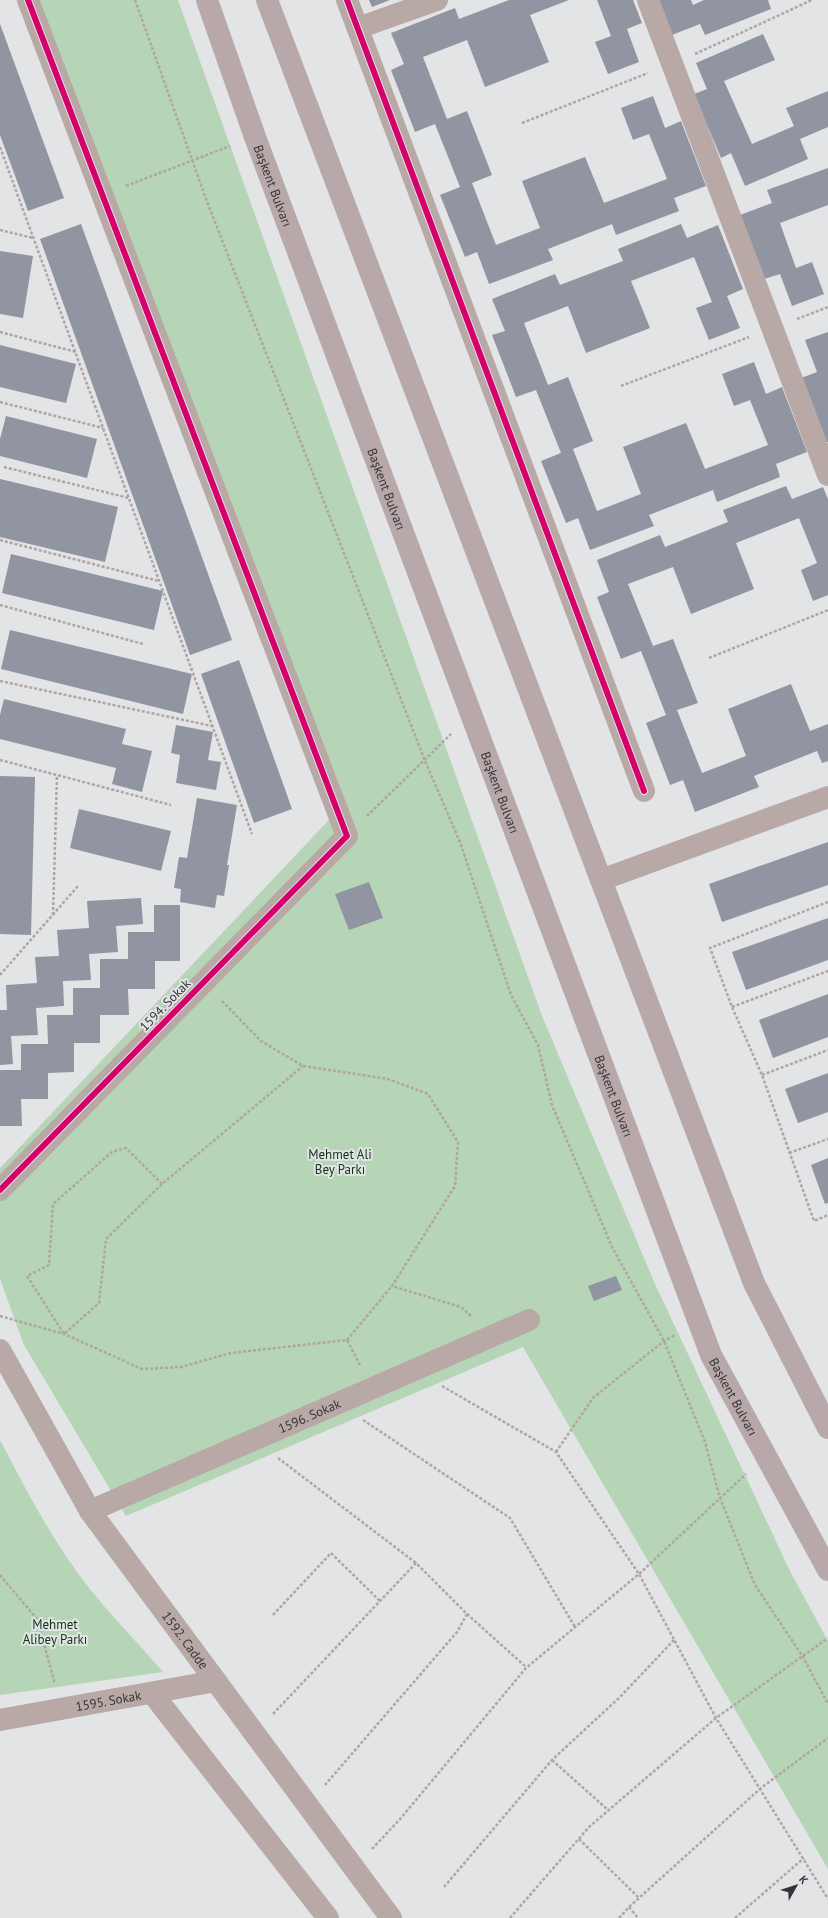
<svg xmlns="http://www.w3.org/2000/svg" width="828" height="1918" font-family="'PT Sans',sans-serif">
	<rect width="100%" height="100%" fill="#e3e4e6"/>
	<g fill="#b6d4b6">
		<path d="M39,0H178L542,1016L655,1284L791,1573L828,1641V1869L523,1347L126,1516L24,1345L0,1279V1168L345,803Z"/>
		<path d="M0,1440C22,1482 43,1523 70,1562C97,1602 132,1636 163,1672L0,1695Z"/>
	</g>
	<g fill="#9194a1">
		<path d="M369,0H390L372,7Z"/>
		<path d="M509,0H569L530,15L549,62L485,87L467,40L423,57L447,119L467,111L492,175L472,183L496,245L540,228L522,181L585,157L604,203L667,179L649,134L633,140L621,108L653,96L665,128L681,121L706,186L674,198L679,211L616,235L612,224L548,249L553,260L489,284L477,252L465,257L440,195L460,187L435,124L415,132L391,70L404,64L391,33L455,8L459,19Z"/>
		<path d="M597,0H633L642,23L627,29L639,62L608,74L595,42L611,36Z"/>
		<path d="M658,0H691L693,5L704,0H768L771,9L705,35L700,24L672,35Z"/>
		<path d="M0,24L64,198L28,211L0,135Z"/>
		<path d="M763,34L775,60L724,81L752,144L794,126L786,108L828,91V127L800,139L808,159L745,186L731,153L721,158L694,94L707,89L696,63Z"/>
		<path d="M828,168V205L780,223L796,268L812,262L824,294L792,306L780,274L764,279L740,215L772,203L767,190Z"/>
		<path d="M81,224L232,640L190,655L40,239Z"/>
		<path d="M681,224L687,238L718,225L743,289L727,296L740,328L709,340L696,308L712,302L694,257L631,281L650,328L586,353L568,306L524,323L548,385L568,377L593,441L573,449L597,511L641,494L623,447L686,423L705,469L768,445L750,400L734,406L722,374L754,362L766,394L782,387L807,452L776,464L780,477L717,502L713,490L649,515L654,526L590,550L578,518L566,523L541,461L561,453L536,390L516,397L492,335L505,331L492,299L555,274L560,285L623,261L618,249Z"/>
		<path d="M0,251L33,256L23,318L0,314Z"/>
		<path d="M828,332V442L825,443L801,378L817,372L805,340Z"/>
		<path d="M0,345L76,364L66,403L0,387Z"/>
		<path d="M6,416L97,439L87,478L0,456V439Z"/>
		<path d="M0,479L118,507L105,562L0,537Z"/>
		<path d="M786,486L792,499L823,487L828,499V595L813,601L801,570L817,563L799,518L736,543L754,589L691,614L673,567L628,584L653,646L673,639L698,703L677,710L702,773L746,756L728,709L791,684L810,731L828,724V761L822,763L817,751L754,776L759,787L695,812L683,780L670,785L646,723L666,715L641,651L621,659L597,597L609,592L597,560L660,535L665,547L728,522L723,510Z"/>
		<path d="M11,554L163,591L154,630L2,593Z"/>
		<path d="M10,630L192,674L183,714L1,669Z"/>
		<path d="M239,660L292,809L254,823L201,674Z"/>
		<path d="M4,699L126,729L122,744L152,751L142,792L112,784L116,768L0,739V715Z"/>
		<path d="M176,725L213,732L208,760L221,762L216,790L176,783L180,755L171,753Z"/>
		<path d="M0,776L35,777L31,935L0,934Z"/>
		<path d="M197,798L237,805L227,865H229L224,896L217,895L215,908L180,902L181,889L174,888L179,857L187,858Z"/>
		<path d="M79,809L171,831L161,871L70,848Z"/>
		<path d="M828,842V885L722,922L709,884Z"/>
		<path d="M369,882L383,918L349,930L335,894Z"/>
		<path d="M141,898L143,924L116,926L118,952L89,954L91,980L63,981L64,1006L36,1008L38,1035L11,1036L13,1064L0,1065V1010H7L6,985L37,983L35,957L59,956L57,930L89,928L87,901Z"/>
		<path d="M154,905H180V961H155V989H128L129,1015H100V1043H74V1072L48,1073V1099H21L22,1126H0V1070H21V1044H48L47,1015H73V988H100V959H128V932H154Z"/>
		<path d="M828,918V960L746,990L732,952Z"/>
		<path d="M828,994V1037L773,1058L759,1020Z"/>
		<path d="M828,1073V1112L798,1123L785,1089Z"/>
		<path d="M828,1158V1203L825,1204L811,1165Z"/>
		<path d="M616,1276L622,1290L594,1301L588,1286Z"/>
	</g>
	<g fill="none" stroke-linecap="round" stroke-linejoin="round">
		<g stroke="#b0a5a5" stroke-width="2.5" stroke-dasharray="3 2" stroke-linecap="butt">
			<path d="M135,0L206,199L425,761L460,842L511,995L538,1045L552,1105L612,1247L664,1341L705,1442L720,1498L755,1585L803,1657L828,1704"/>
			<path d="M695,54L812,0"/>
			<path d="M522,123L648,73"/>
			<path d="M0,147L252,834"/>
			<path d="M126,186L230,146"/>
			<path d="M0,230L33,238"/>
			<path d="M797,319L828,307"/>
			<path d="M0,332L76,352"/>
			<path d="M621,386L749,337"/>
			<path d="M0,402L103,428"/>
			<path d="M4,467L129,498"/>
			<path d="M0,540L159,581"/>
			<path d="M0,605L143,644"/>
			<path d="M709,658L828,610"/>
			<path d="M0,681L212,726"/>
			<path d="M0,760L171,805"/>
			<path d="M367,816L451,734"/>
			<path d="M828,902L710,948L732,1007L762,1075L814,1221L828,1215"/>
			<path d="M53,915L57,775"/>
			<path d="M0,975L78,886"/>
			<path d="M222,1001L261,1041L303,1066L388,1079L428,1094L458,1142L455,1186L392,1286L461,1307L471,1316"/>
			<path d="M732,1007L828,971"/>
			<path d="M762,1075L828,1050"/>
			<path d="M789,1153L828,1139"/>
			<path d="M162,1184L126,1148L112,1152L53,1204L49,1265L27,1276L64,1334L99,1303L106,1239L162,1184L303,1066"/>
			<path d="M0,1316L64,1334L142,1369L181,1367L231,1353L347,1340L360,1365"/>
			<path d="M347,1340L392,1286"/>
			<path d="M442,1386L556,1452L639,1574L716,1718L828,1899"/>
			<path d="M363,1420L510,1518L575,1627"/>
			<path d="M556,1452L593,1398L664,1341L675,1335"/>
			<path d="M278,1458L416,1563"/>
			<path d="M0,1575L37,1619L55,1684"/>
			<path d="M467,1614L526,1667"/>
			<path d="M273,1615L331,1553L380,1601"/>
			<path d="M273,1714L416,1563L467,1614L457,1632L325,1785"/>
			<path d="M552,1760L608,1810"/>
			<path d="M579,1839L639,1898"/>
			<path d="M372,1849L401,1818L526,1668L639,1574L746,1474"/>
			<path d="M444,1887L552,1760L620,1697L674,1640"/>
			<path d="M629,1907L638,1918"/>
			<path d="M510,1918L589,1827L716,1718L828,1638"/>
			<path d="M619,1918L629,1907L761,1788L828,1738"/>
			<path d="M735,1918L804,1858"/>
		</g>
		<g stroke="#b8a8a6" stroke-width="22">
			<path d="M347,0L644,791"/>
			<path d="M648,0L828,475"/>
			<path d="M358,28L437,0"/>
			<path d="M601,880L828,797"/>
			<path d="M0,1190L347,836L28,0"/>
			<path id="s1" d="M0,1350L90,1511L391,1918"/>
			<path id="s2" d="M90,1511L529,1320"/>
			<path d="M152,1693L328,1918"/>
			<path id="s3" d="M0,1720L216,1681"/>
		</g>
		<g stroke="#b8a8a9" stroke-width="22">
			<path id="s4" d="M207,0L255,137L711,1355L828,1570"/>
			<path d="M267,0L754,1283L828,1428"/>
		</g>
		<defs>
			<g id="cycleway">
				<path d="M347,0L644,791"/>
				<path d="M0,1190L347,836L28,0"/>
			</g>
		</defs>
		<use href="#cycleway" stroke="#e2e3e7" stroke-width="8"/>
		<use href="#cycleway" stroke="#d6006c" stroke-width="6"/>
	</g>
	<g text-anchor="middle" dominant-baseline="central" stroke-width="4" stroke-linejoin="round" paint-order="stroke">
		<g font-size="13" fill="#353537" stroke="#e2e3e7">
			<text stroke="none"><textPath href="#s4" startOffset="197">Başkent Bulvarı</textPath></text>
			<text stroke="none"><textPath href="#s4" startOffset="521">Başkent Bulvarı</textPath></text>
			<text stroke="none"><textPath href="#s4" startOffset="845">Başkent Bulvarı</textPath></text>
			<text transform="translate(165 1005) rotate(-46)">1594. Sokak</text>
			<text stroke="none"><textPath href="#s4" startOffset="1169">Başkent Bulvarı</textPath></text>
			<text stroke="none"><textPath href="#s4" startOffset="1493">Başkent Bulvarı</textPath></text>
			<text stroke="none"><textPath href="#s2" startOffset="239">1596. Sokak</textPath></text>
			<text stroke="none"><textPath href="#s1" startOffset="345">1592. Cadde</textPath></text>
			<text stroke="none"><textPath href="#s3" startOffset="110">1595. Sokak</textPath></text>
		</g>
		<g font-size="13" fill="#0c370e" stroke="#e2e3e7">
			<text x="340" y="1154">Mehmet Ali<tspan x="340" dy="15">Bey Parkı</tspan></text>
			<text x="55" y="1624">Mehmet<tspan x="55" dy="15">Alibey Parkı</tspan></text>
		</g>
	</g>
	<g transform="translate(796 1886) rotate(51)" stroke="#e2e3e7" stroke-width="3" paint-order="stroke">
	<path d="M0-3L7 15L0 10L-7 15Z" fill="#353537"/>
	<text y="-6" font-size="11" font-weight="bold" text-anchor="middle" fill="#353537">K</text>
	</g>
</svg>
